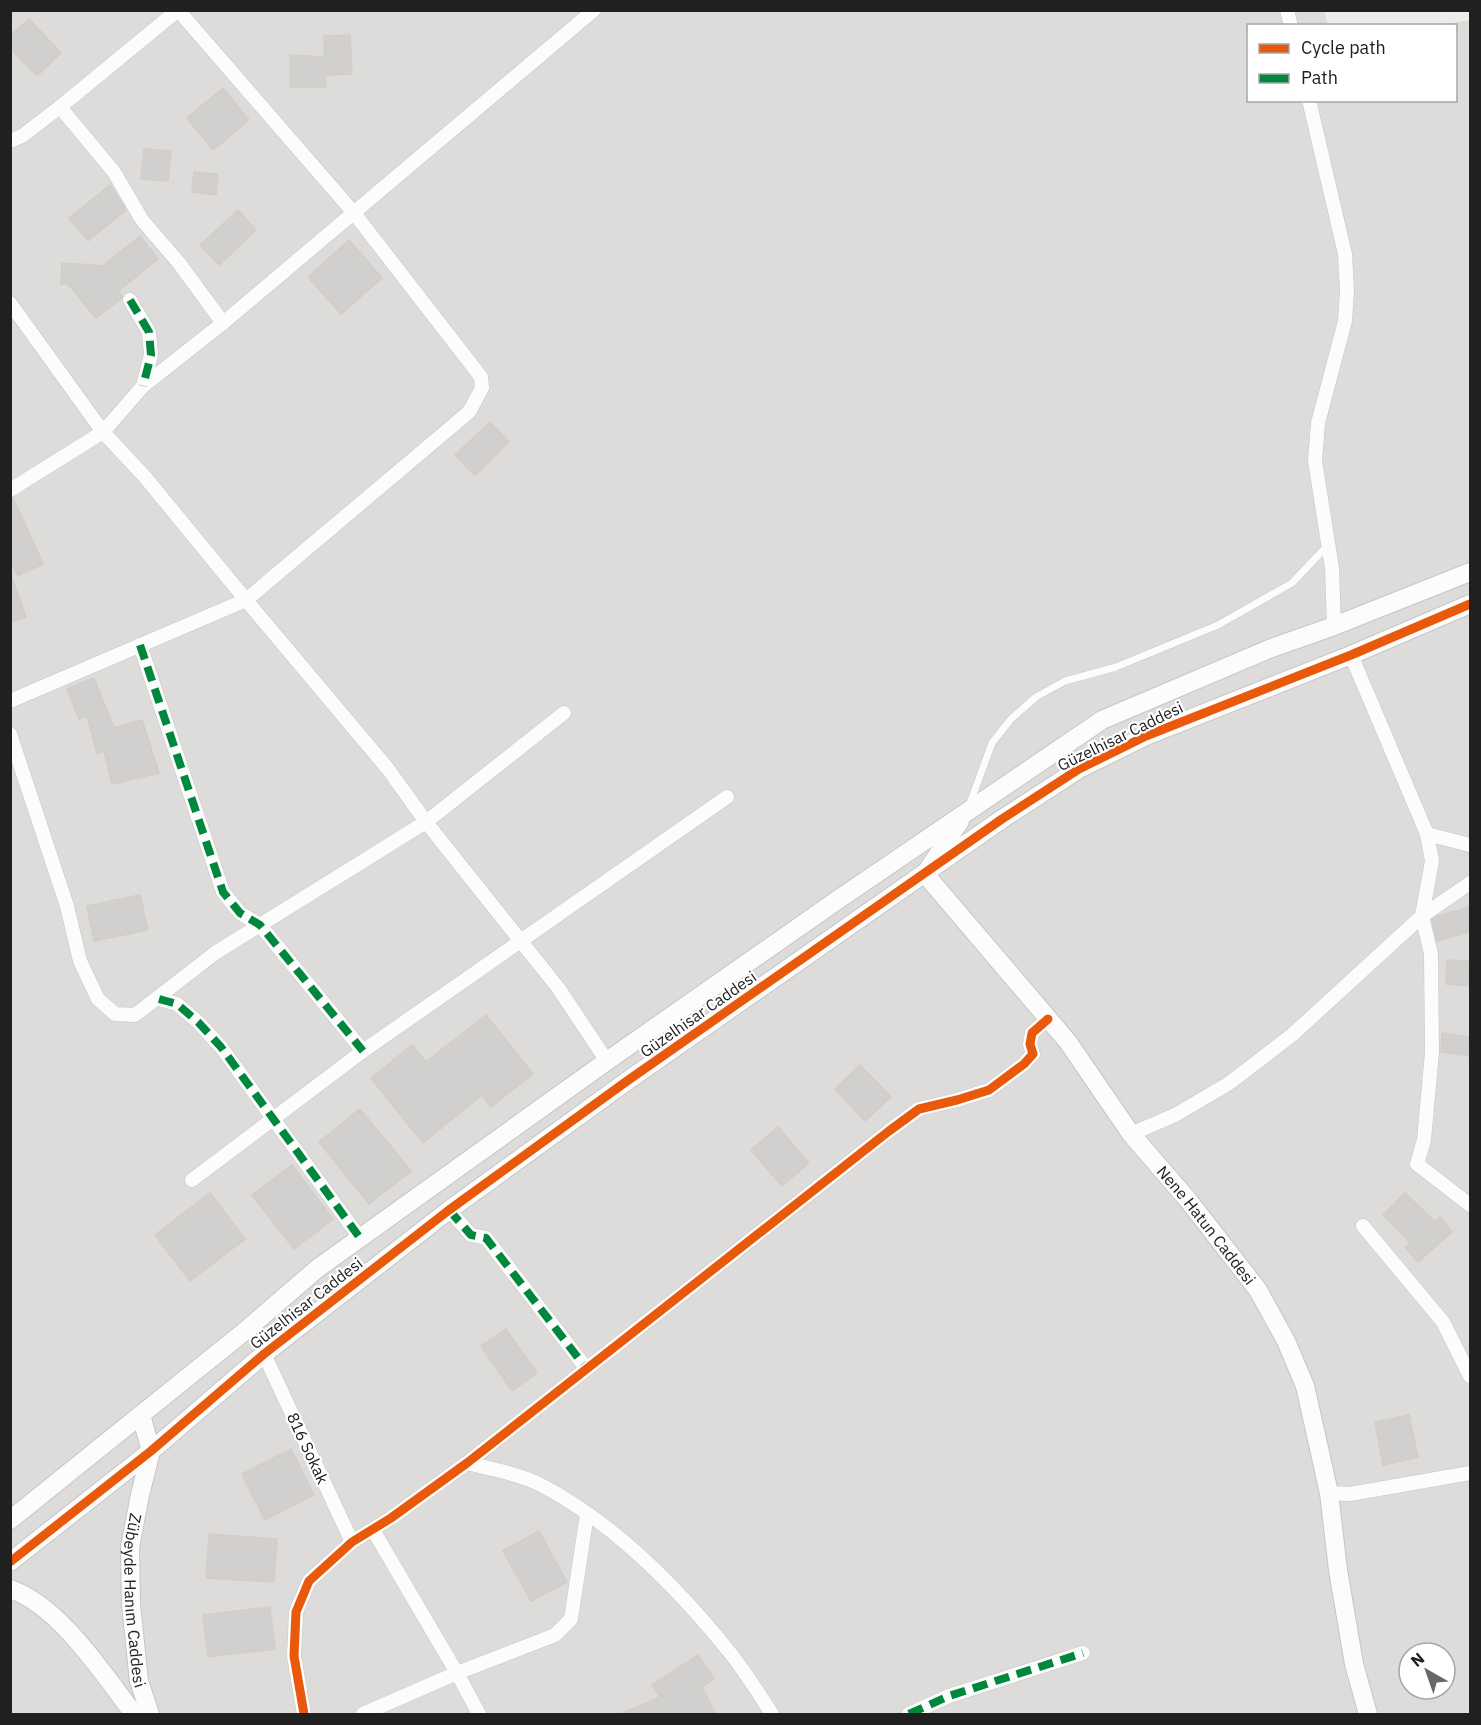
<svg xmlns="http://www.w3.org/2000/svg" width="1481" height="1725" font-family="'IBM Plex Sans',sans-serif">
	<rect width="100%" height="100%" fill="#eeece9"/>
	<path fill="#dddcda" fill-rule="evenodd" d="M11,11H1324L1328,25L1248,26V100H1456V26L1442,25L1470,20V1714H11ZM1409,1653H1445V1689H1409Z"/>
	<g fill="#d2d0ce" stroke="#d1ceca" stroke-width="1.5">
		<path d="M29,19L61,53L37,76L10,48V36Z"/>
		<path d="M350,35L352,74L325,75L326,87H290V55L324,57V36Z"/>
		<path d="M223,88L249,120L213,150L187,118Z"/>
		<path d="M144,149L171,151L168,181L141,179Z"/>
		<path d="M194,172L218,174L216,195L192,192Z"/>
		<path d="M110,185L126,210L88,241L69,218Z"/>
		<path d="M238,210L256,230L219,265L200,245Z"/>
		<path d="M140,236L158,259L118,291L122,296V298L96,318L68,284H61L62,263L109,266L106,263Z"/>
		<path d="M349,240L382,278L341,314L308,277Z"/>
		<path d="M490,422L509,442L475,476L455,455Z"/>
		<path d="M13,498L43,564L18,576L10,559V499Z"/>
		<path d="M10,578H12L26,617L10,623Z"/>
		<path d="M94,678L114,728L142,720L159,773L112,784L104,751L97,753L87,716L79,719L67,689Z"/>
		<path d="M140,895L148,930L94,941L87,906Z"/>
		<path d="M1470,907V932L1437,941L1432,920L1438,916Z"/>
		<path d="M1447,960L1470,961V986L1446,984Z"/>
		<path d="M486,1015L533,1074L491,1107L482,1095L423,1143L371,1078L412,1045L426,1062Z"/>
		<path d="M1442,1033L1470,1037V1056L1441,1052Z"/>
		<path d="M860,1065L891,1097L865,1121L835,1089Z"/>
		<path d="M360,1109L411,1171L369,1204L319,1142Z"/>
		<path d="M778,1127L809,1163L782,1186L751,1150Z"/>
		<path d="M292,1165L333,1219L294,1249L252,1195Z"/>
		<path d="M210,1193L245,1239L190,1281L155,1235Z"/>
		<path d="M1405,1193L1435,1222L1440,1217L1452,1232L1418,1262L1405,1247L1411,1243L1383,1215Z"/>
		<path d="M506,1329L537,1373L512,1391L481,1346Z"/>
		<path d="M1409,1415L1418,1457L1383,1465L1375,1422Z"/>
		<path d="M291,1449L314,1495L265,1520L242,1474Z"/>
		<path d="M539,1531L567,1582L531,1601L503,1551Z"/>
		<path d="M209,1534L277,1539L274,1582L206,1578Z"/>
		<path d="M270,1607L275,1649L208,1657L203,1615Z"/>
		<path d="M698,1655L714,1679L702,1687L716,1714H621L660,1697L652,1685Z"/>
	</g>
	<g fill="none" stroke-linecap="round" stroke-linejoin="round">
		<defs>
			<path id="service" d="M969,806L992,743L1011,719L1036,697L1065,681L1116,667L1218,625L1292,583L1328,545"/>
			<g id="minor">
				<path d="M1287,10L1291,26"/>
				<path d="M1309,100L1345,254L1347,291L1345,321L1318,423L1315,461L1332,568L1334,626"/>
				<path d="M60,107L114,172L142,220L179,263L223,323"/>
				<path d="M10,141L22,136L60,107L178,10"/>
				<path d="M130,300L149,332L151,355L143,386"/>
				<path d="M10,303L103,432L145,477L246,600L388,769L426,822L559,989L607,1061"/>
				<path d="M10,490L103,432L143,386L223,323L594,10"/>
				<path d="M140,645L223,892L240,913L260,925L363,1051"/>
				<path d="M1351,655L1427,834L1432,861L1422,916L1431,954L1432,1052L1424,1140L1417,1164L1470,1205"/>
				<path d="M10,701L246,600L469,412L482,388L481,377L354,213L178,10"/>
				<path d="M10,734L67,906L80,961L98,999L115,1014L135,1015L215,953L426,822L564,713"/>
				<path d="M1427,834L1470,845"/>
				<path d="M159,999L177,1004L198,1022L221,1047L360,1238"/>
				<path d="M1131,1134L1175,1115L1228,1084L1292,1035L1422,916L1470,883"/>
				<path d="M192,1180L363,1051L727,797"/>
				<path d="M449,1210L471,1235L486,1238L586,1368"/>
				<path d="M1363,1226L1443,1322L1470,1376"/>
				<path d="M264,1354L352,1542"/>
				<path d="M467,1463C491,1469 519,1474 541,1485C616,1524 679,1589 731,1654C746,1673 759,1694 772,1714"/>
				<path d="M1329,1493L1350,1494L1470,1473"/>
				<path d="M373,1530L457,1673L479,1714"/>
				<path d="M304,1714L294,1656L296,1612L309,1581L352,1542L391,1518L467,1463L889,1131L919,1109L957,1100L989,1090L1024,1064L1033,1054L1030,1044L1032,1033L1048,1019"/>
				<path d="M363,1714L457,1673L555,1635L571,1619L587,1514"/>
				<path d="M909,1714L949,1696L1083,1653"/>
			</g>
			<g id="tertiary">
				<path id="s1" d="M960,821L925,874L1068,1042L1131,1134L1188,1200L1258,1290L1286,1341L1305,1386L1329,1493L1338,1570L1354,1664L1368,1714"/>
				<path id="s2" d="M141,1415L151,1451L140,1495L130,1547L131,1605L139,1681L150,1714"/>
				<path d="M10,1520L245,1331L318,1268L607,1061L836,901L1102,720L1269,649L1334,626L1470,572"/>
				<path d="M10,1562L151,1451L264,1354L449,1210L627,1081L1002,819L1079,769L1146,736L1351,655L1470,604"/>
				<path d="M10,1589C59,1605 104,1675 134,1714"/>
			</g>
		</defs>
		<use href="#service" stroke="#c7c6c5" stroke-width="8"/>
		<use href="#minor" stroke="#c7c6c5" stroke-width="15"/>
		<use href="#tertiary" stroke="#c7c6c5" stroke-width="20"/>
		<use href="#service" stroke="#fcfcfc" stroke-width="7"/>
		<use href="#minor" stroke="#fcfcfc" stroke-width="14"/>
		<use href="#tertiary" stroke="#fcfcfc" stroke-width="18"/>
		<g stroke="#00873e" stroke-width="8" stroke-dasharray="15 8" stroke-linecap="butt">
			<path d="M130,300L149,332L151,355L143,386"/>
			<path d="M140,645L223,892L240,913L260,925L363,1051"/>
			<path d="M159,999L177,1004L198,1022L221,1047L360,1238"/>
			<path d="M449,1210L471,1235L486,1238L586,1368"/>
			<path d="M909,1714L949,1696L1083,1653"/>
		</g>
		<defs>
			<g id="cycleway">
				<path d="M10,1562L151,1451L264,1354L449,1210L627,1081L1002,819L1079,769L1146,736L1351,655L1470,604"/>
				<path d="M304,1714L294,1656L296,1612L309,1581L352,1542L391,1518L467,1463L889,1131L919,1109L957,1100L989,1090L1024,1064L1033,1054L1030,1044L1032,1033L1048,1019"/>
			</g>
		</defs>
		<use href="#cycleway" stroke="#fff" stroke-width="13"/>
		<use href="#cycleway" stroke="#e8590c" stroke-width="9"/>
	</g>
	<g text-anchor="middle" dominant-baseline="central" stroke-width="4.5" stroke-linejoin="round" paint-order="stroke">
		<g font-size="16" fill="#202020" stroke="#fff">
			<text transform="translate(1120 736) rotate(-26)">Güzelhisar Caddesi</text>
			<text transform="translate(698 1014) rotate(-35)">Güzelhisar Caddesi</text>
			<text stroke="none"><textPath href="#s1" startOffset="514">Nene Hatun Caddesi</textPath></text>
			<text transform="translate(306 1303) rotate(-38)">Güzelhisar Caddesi</text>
			<text transform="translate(308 1448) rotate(65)">816 Sokak</text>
			<text stroke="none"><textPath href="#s2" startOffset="189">Zübeyde Hanım Caddesi</textPath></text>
		</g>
	</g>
	<rect width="1481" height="1725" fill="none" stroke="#202020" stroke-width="24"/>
	<rect x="1247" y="24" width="210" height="78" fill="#ffffff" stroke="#a6a6a6" stroke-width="1.5"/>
	<rect x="1259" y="44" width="30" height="9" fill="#e8590c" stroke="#a6a6a6" stroke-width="1.5"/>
	<text x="1301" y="54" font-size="18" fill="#202020">Cycle path</text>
	<rect x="1259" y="74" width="30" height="9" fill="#00873e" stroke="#a6a6a6" stroke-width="1.5"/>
	<text x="1301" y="84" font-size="18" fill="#202020">Path</text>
	<g transform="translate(1427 1671) rotate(320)"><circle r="28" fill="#ffffff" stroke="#a6a6a6" stroke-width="1.5"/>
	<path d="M0-4.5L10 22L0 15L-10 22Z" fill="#686766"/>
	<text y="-9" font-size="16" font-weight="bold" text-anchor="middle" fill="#202020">N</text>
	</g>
</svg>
